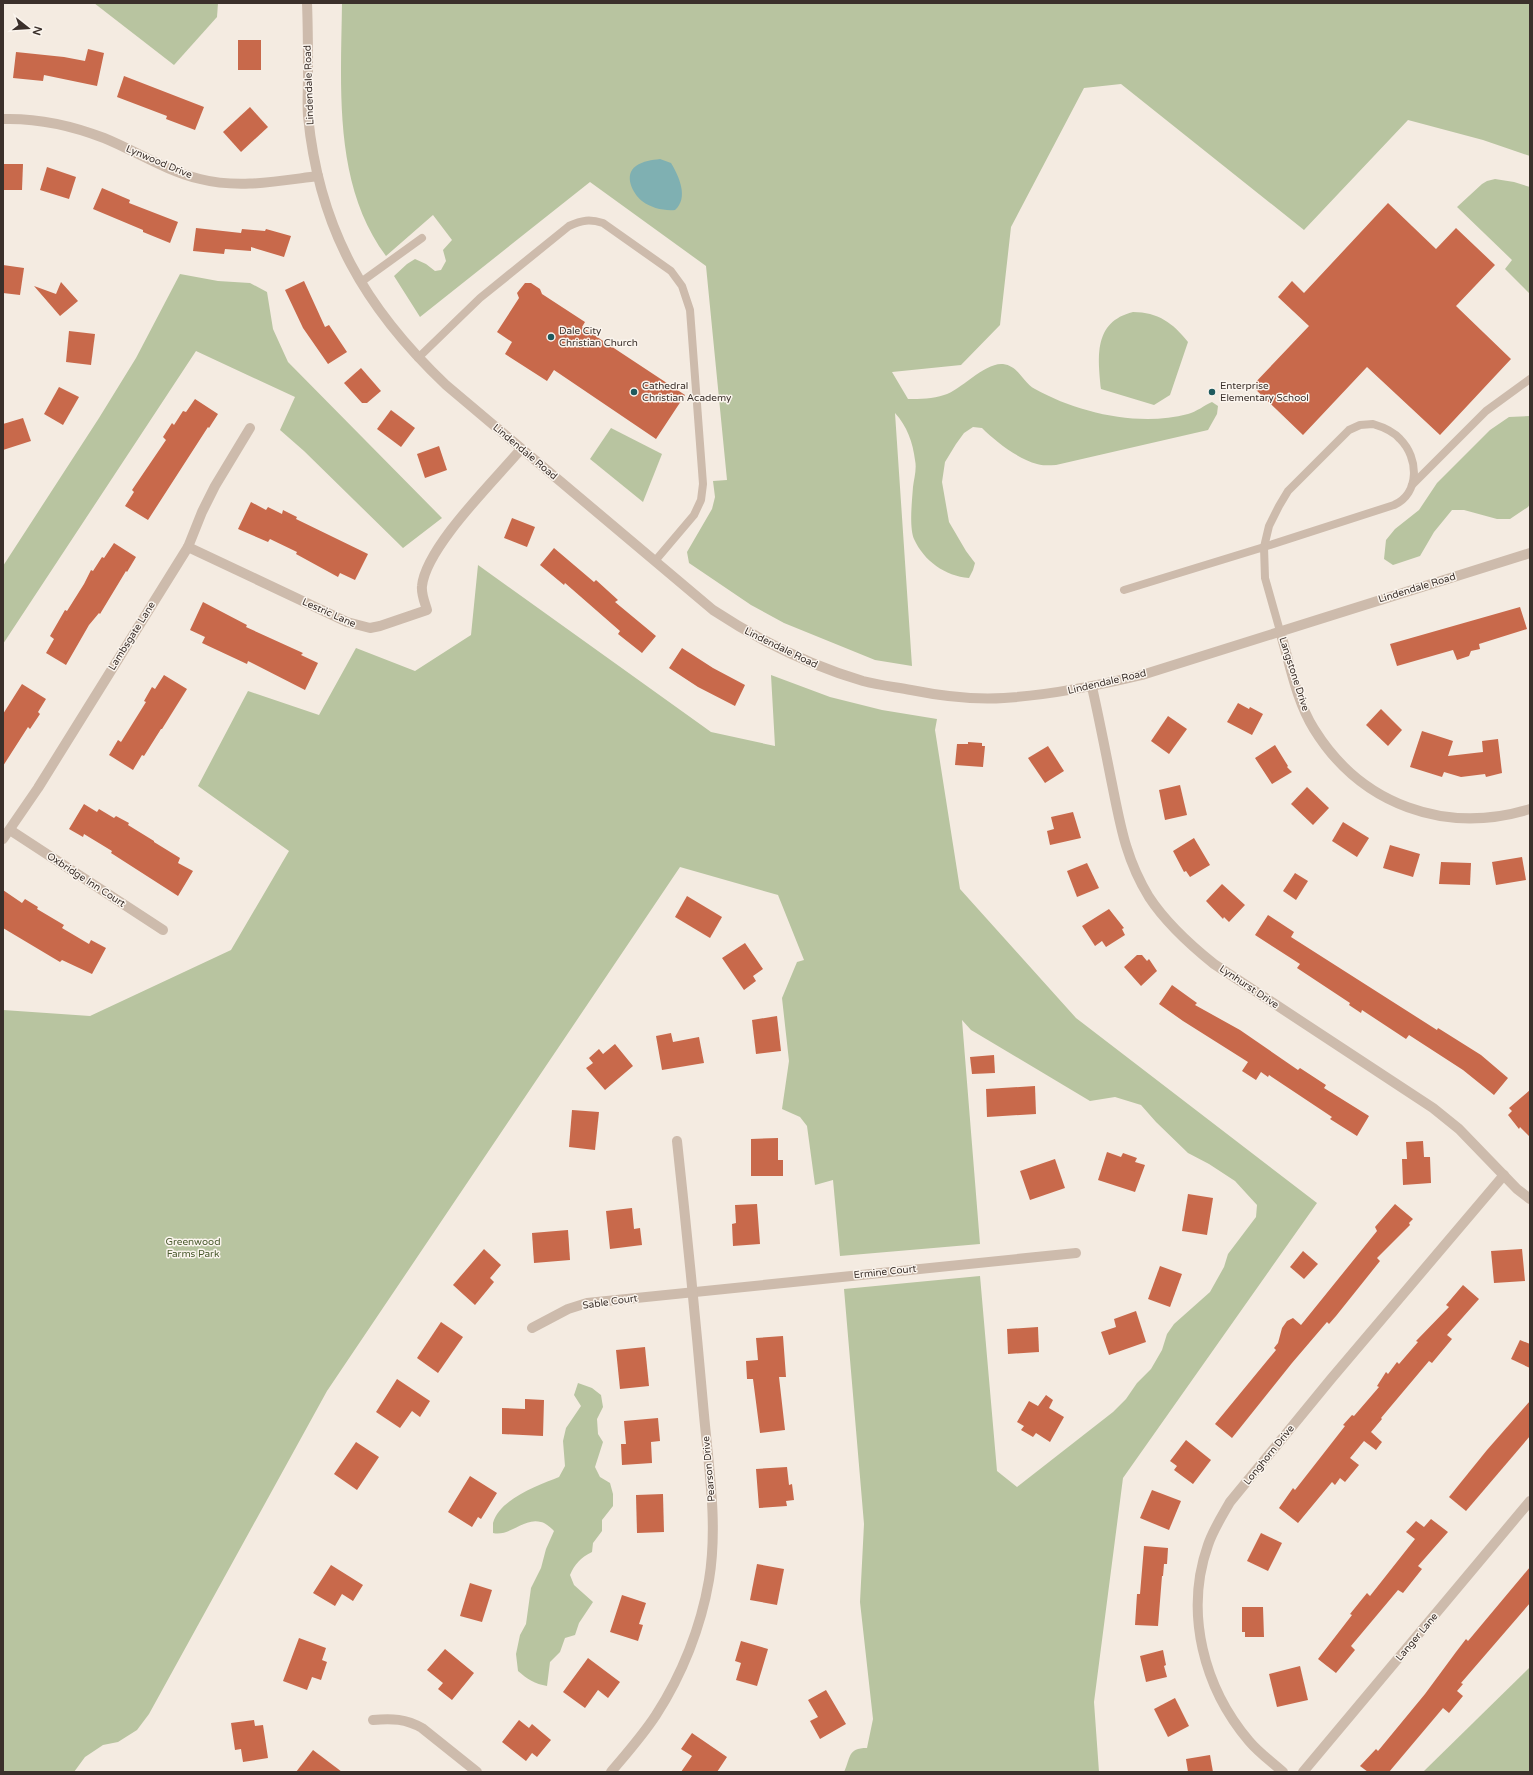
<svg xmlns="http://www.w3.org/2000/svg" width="1533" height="1775" font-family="'Varela Round',sans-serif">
	<rect width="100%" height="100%" fill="#f4ebe1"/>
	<g fill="#b8c4a0">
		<path d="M94,3H218L217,17L174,65Z"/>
		<path d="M342,3H1530V156L1483,140L1408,120L1304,230L1121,84L1084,88L1011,227L1000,325L961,365L892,372L908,399C920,399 933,399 944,395C961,390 985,362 1003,364C1019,366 1022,382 1035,389C1078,413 1139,427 1188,414C1196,412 1205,405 1212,402L1218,406L1217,414L1208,430L1056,465C1050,465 1042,466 1037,464C1018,459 995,441 982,428L973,427L964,433L956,444L945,462L942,482L949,522L966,551L975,563L973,570L969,578C945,576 924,561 914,539C909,527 912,501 913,487C914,479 917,469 915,460C913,443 907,426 895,413L912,666L875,660L784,623L751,605L689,563L687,552L712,509L715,497L713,481L727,480L706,266L590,182L420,317L394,276L407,264L415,259L426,264L435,271L441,270L446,261L443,250L452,240L433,215L386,256C333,185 341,88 342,3Z"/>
		<path d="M1495,179L1514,182L1530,187V294L1505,269L1512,260L1457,207L1482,184L1487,181Z"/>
		<path d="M180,274L218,281L250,283L267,292L273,329L288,362L442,518L403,548L304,451L280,430L295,397L196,351L3,644V566L99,418L136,358Z"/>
		<path d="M1133,312C1158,312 1173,323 1188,342L1170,395L1154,405L1101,389C1098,357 1093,322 1133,312Z"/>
		<path d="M1530,416V504L1528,507L1510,519H1497L1464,510H1452L1434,532L1420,556L1393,565L1384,559L1386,540L1395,529L1419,510L1437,483L1490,430L1509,417Z"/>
		<path d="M611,428L662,454L643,502L590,459Z"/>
		<path d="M478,565L711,732L775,746L771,675L830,697L882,710L937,719L935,730L960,889L1076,1018L1317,1203L1123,1478L1094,1702L1099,1772H844C851,1758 847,1748 867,1748L873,1719L860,1602L864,1524L844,1289L980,1276L997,1471L1017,1487L1113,1412L1126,1399L1137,1383L1151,1369L1162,1350L1167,1334L1174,1324L1210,1292L1224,1267L1228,1254L1256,1217L1257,1205L1235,1181L1209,1164L1188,1153L1156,1122L1141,1105L1115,1097L1090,1101L971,1030L962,1020L980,1244L840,1256L833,1180L815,1185L807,1126L800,1117L782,1109L789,1061L782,998L797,962L804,960L778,895L680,867L327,1391L149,1714L137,1730L118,1742L103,1745L85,1757L74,1772H3V1010L90,1016L231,950L289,851L198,786L248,691L319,715L356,648L415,671L471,635Z"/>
		<path d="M578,1383L592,1388L601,1395L603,1407L597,1419L598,1434L603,1442L595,1467L600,1477L610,1483L613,1494V1506L602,1520V1531L593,1543L592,1552C580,1558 575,1564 570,1575L574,1585L593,1602L579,1623L575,1635L565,1638L560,1652L550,1662L547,1686C535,1684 527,1679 518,1671L516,1654L520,1635L526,1624L531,1588L541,1568L546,1549L554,1531C551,1528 546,1523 541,1522C524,1517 510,1537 493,1533C493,1530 493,1526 493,1523C499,1499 539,1485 559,1477L565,1466L563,1441L566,1428L581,1406L574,1395Z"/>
		<path d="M1530,1667V1772H1423Z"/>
	</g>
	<path fill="#7fb0b2" d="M660,159L671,163C679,176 689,198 675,210C664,211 651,208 642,201C633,194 623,175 636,166C643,161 652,160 660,159Z"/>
	<g fill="#c8694b">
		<rect x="238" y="40" width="23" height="30"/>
		<path d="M88,49L104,53L97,86L44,75L43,81L13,78L16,52L64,57L85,61Z"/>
		<path d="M124,76L204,107L195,130L166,119L167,116L117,97Z"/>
		<path d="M250,107L268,127L241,152L223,132Z"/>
		<path d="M3,164H23L22,190H3Z"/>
		<path d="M47,167L76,177L69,199L40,190Z"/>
		<path d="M102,188L130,200L129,203L178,222L170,243L143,232V230L93,209Z"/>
		<path d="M1388,203L1436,249L1456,228L1495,265L1456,306L1511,359L1440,435L1367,367L1303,435L1252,386L1309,326L1278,297L1292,281L1304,293Z"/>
		<path d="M196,228L241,233L242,229L265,231L266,229L291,236L284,257L251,247V251L225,249L224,254L193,251Z"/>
		<path d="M3,265L24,268L20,295L3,293Z"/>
		<path d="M304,281L325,327L329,325L347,352L328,364L303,328L285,290Z"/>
		<path d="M61,282L78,301L60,316L34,286L56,294Z"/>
		<path d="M525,283H531L540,289L542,294L585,322L582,327L685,395L656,439L554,370L547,381L505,354L512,342L497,332L519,298L517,293Z"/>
		<path d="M69,331L95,334L91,365L66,362Z"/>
		<path d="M361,368L381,391L367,403H362L344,383Z"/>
		<path d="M59,387L79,397L63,425L44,414Z"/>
		<path d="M195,399L218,414L209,428L208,427L148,520L125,506L134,492L132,490L166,440L163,437L172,423L174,425L183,411L186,412Z"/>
		<path d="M391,410L415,428L401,447L377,429Z"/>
		<path d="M23,418L31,441L3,450V424Z"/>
		<path d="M439,446L447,470L425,478L417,454Z"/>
		<path d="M251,502L266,510L268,507L282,514L283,510L297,517L296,519L368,554L355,580L340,573L338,577L296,554L297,552L270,539L268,542L238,529Z"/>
		<path d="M512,518L535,527L527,547L504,538Z"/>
		<path d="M114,543L136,557L127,572L126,571L100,614L99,613L89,625L66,665L46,653L54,639L50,636L65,610L67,611L84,584L91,570L93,571L102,557L104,558Z"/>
		<path d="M554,548L594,582L596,580L618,600L615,602L656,636L642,653L618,634L620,631L565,583L564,585L540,565Z"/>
		<path d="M203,602L247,625L246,627L303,653L301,655L318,663L305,690L248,661L247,664L202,643L205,637L190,630Z"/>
		<path d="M1520,607L1527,629L1479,644L1480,649L1471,651L1469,656L1457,660L1453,650L1397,666L1390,644Z"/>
		<path d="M682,648L713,668L745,685L735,706L698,687L669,668Z"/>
		<path d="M164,675L187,689L162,729H161L144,756L142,755L133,770L109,755L118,740L121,742L146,702L144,701L152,687L155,689Z"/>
		<path d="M22,684L46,699L38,712L40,714L30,729L28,727L3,766V714Z"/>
		<path d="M1238,703L1249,709L1250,707L1263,714L1252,735L1227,722Z"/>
		<path d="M1381,709L1402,730L1388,746L1366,725Z"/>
		<path d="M1168,716L1187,729L1169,754L1151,741Z"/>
		<path d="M1422,731L1453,741L1448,756L1483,752L1482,741L1498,739L1502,773L1486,777L1485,774L1461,777L1444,772L1442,777L1410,767Z"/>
		<path d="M968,742L982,743V746H985L983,767L955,765L957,744H968Z"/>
		<path d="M1275,745L1288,766L1287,767L1292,772L1272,784L1255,758Z"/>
		<path d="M1048,746L1064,771L1045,783L1028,758Z"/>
		<path d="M1180,785L1187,815L1165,820L1159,790Z"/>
		<path d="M1307,787L1329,808L1313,825L1291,804Z"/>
		<path d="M84,804L97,812L99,809L114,818L116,816L129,823L128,825L154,841V842L180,858L178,863L193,871L178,896L111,853L112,851L84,834L83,837L69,829Z"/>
		<path d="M1073,812L1081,838L1050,845L1047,831L1054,829L1051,817Z"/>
		<path d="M1343,822L1369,838L1357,857L1332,841Z"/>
		<path d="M1194,838L1210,865L1190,877L1186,871L1184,872L1173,851Z"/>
		<path d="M1390,845L1420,854L1413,877L1383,868Z"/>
		<path d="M1522,857L1526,880L1496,885L1492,862Z"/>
		<path d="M1441,862L1471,863L1470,885L1439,884Z"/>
		<path d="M1087,863L1099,888L1077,897L1067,871Z"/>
		<path d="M1295,873L1308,881L1296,900L1283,891Z"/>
		<path d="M1222,884L1245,905L1229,922L1224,917L1223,919L1206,901Z"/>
		<path d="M3,890L22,903L25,899L38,907L37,909L64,925L62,928L89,944L91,940L106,948L92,974L62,960L60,962L3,928Z"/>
		<path d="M687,896L722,917L710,938L675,917Z"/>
		<path d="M1109,909L1124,928L1122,929L1125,935L1106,947L1102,941L1095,946L1082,926Z"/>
		<path d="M1268,915L1294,932L1291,937L1437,1030L1438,1028L1481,1055L1508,1078L1494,1095L1463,1070L1409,1035L1406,1039L1362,1010L1361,1013L1349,1005L1350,1003L1297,968L1300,964L1255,935Z"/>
		<path d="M745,943L763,969L753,976L756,981L744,990L722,958Z"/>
		<path d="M1137,955H1142L1147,961L1149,959L1157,971L1141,986L1124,967Z"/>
		<path d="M1172,985L1197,1003L1195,1005L1240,1030L1298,1070L1300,1068L1326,1085L1324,1088L1369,1116L1357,1136L1330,1119L1332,1117L1269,1075L1268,1077L1261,1072L1256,1080L1242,1071L1248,1062L1183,1021L1159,1004Z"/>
		<path d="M777,1016L781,1051L756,1054L752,1020Z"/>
		<path d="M671,1033L673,1042L699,1037L704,1063L662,1070L656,1036Z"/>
		<path d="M615,1044L633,1066L605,1090L586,1068L593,1063L589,1058L599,1049L603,1054Z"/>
		<path d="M994,1055L995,1073L972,1074L970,1057Z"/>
		<path d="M1035,1086L1036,1114L987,1117L986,1089Z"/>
		<path d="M1530,1090V1137L1520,1127L1519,1129L1508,1115L1512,1111L1509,1108Z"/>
		<path d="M572,1110L599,1112L595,1150L569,1147Z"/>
		<path d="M778,1138V1160H783V1176H751V1139Z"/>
		<path d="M1423,1141L1424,1157H1430L1431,1183L1403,1185L1402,1159H1407L1406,1142Z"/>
		<path d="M1107,1152L1121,1157L1123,1153L1137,1158L1135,1162L1145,1165L1135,1192L1098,1180Z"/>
		<path d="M1055,1159L1065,1188L1030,1200L1020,1171Z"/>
		<path d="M1188,1194L1213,1198L1207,1235L1182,1231Z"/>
		<path d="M757,1204L760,1244L733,1246L732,1224L736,1223L735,1205Z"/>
		<path d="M1395,1204L1413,1219L1409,1223L1410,1225L1377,1258L1380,1261L1336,1316L1329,1324L1327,1322L1292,1363L1232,1438L1215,1424L1276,1350L1274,1348L1278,1343L1282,1328L1287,1321L1293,1318L1301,1325L1377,1231L1375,1227Z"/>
		<path d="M632,1208L634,1229L640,1228L642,1245L610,1249L606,1211Z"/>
		<path d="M568,1230L570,1260L534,1263L532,1233Z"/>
		<path d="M484,1249L501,1265L490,1278L494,1282L475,1305L453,1285Z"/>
		<path d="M1522,1249L1525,1281L1494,1283L1491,1251Z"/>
		<path d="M1303,1251L1318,1264L1304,1279L1290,1267Z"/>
		<path d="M1160,1266L1182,1274L1170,1307L1148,1299Z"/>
		<path d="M1463,1285L1479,1299L1447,1335L1452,1339L1432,1363L1429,1361L1381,1418L1382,1419L1371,1432L1382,1442L1376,1450L1364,1441L1350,1458L1359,1465L1345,1482L1340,1478L1335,1485L1332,1482L1298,1523L1279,1508L1293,1488L1295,1490L1345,1426L1343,1425L1352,1415L1354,1416L1379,1387L1377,1386L1386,1372L1388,1374L1397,1362L1399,1364L1418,1342L1416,1341L1449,1307L1446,1305Z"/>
		<path d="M1136,1311L1146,1342L1109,1355L1101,1332L1116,1327L1114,1319Z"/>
		<path d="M441,1322L463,1337L438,1373L417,1358Z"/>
		<path d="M1038,1327L1039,1352L1008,1354L1007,1329Z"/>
		<path d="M783,1336L786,1377H779L785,1430L760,1433L753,1379H747L746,1361L758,1360L756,1338Z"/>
		<path d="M1520,1340L1530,1344V1368L1511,1359Z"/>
		<path d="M645,1347L649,1386L620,1389L616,1350Z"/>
		<path d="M397,1379L430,1401L420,1417L412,1411L400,1428L376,1412Z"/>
		<path d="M1046,1395L1053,1400L1049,1408L1064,1417L1050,1442L1036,1433L1033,1437L1021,1430L1024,1426L1017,1422L1029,1401L1038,1406Z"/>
		<path d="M525,1399L544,1400L543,1436L502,1434V1408L525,1409Z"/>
		<path d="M1530,1401V1436L1466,1511L1449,1497L1487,1450Z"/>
		<path d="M658,1418L660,1441L651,1442L652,1463L622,1465L621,1444H626L624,1421Z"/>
		<path d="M1186,1440L1211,1460L1193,1484L1174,1470L1177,1466L1170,1461Z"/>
		<path d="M356,1442L379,1457L357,1490L334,1474Z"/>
		<path d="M787,1467L789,1485L792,1484L794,1500L786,1501L787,1506L759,1508L756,1469Z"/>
		<path d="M470,1476L497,1493L481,1519L478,1517L472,1527L448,1512Z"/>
		<path d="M1152,1490L1181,1501L1169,1530L1140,1518Z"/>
		<path d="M663,1494L664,1532L637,1533L636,1495Z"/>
		<path d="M1431,1519L1448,1532L1418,1566L1422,1569L1403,1593L1398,1590L1351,1646L1355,1650L1336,1673L1318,1659L1352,1615L1350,1614L1367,1593L1370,1596L1415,1539L1406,1532L1416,1521L1424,1527Z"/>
		<path d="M1261,1533L1282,1543L1268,1571L1247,1561Z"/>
		<path d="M1144,1546L1168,1548L1167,1564H1164L1163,1576H1162L1158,1626L1135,1625L1137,1594H1140Z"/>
		<path d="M757,1564L784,1569L777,1605L750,1600Z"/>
		<path d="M331,1565L363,1585L353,1601L342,1594L335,1606L313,1593Z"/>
		<path d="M1530,1567V1603L1461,1683L1463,1684L1457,1691L1463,1696L1449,1713L1443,1708L1389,1772H1368L1360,1766L1376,1749L1378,1751L1425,1694L1456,1652L1466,1639L1468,1641Z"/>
		<path d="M470,1583L492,1590L482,1622L460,1616Z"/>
		<path d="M622,1595L646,1603L639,1624L643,1625L638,1641L610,1632Z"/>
		<path d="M1242,1607H1263L1264,1637H1245V1632H1242Z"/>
		<path d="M299,1638L326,1648L322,1660L327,1662L321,1680L312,1677L307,1690L283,1681Z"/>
		<path d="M741,1641L768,1649L757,1686L736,1680L741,1663L735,1661Z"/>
		<path d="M445,1649L474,1673L452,1700L438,1689L443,1683L427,1670Z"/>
		<path d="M1163,1650L1166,1665L1164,1666L1167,1677L1146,1682L1140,1656Z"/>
		<path d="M588,1658L620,1682L608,1698L598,1690L585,1708L563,1692Z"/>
		<path d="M1300,1666L1308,1700L1277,1707L1269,1674Z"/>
		<path d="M826,1690L846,1724L820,1739L810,1721L818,1717L808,1700Z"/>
		<path d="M1175,1698L1189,1726L1168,1737L1154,1709Z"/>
		<path d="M254,1720L255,1726L263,1725L268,1758L243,1762L241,1749L235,1750L231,1723Z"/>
		<path d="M519,1720L529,1728L532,1724L551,1740L537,1757L532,1753L526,1761L502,1742Z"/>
		<path d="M692,1733L727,1757L717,1772H681L692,1756L681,1749Z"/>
		<path d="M313,1750L342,1772H296Z"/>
		<path d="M1210,1755L1213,1772H1188L1186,1759Z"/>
	</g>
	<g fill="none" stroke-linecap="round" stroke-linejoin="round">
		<g stroke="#cdbbac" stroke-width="8">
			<path d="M361,282L422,238"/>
			<path d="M418,358L480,298L569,226C582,220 590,219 603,223L671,271L682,286L690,310L703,484L701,500L694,515L655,561"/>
			<path d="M1373,424C1383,427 1393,431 1400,439C1419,458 1420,493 1394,505L1264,547L1269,526L1279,506L1288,491L1349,430L1360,425Z"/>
			<path d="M1412,485L1486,411L1530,379"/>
			<path d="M1124,590L1264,547L1265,578L1280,631"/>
		</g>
		<g stroke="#cdbbac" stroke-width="10">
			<path d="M3,119C37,118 73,126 104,138C136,151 166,171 200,179C239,189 278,181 318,176"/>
			<path d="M188,547L347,622L370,628L380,626L427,610C425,603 421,594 422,586C426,547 495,480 521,449"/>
			<path d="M1280,631C1290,664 1296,700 1314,729C1361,805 1445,835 1530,809"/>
			<path d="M1092,687C1099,718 1105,749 1111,779C1120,823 1125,858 1149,897C1166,923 1189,944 1214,964L1433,1108L1459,1129L1517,1189L1530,1199"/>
			<path d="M10,830L163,930"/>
			<path d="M3,839L38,788L188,547L202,512L215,486L250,428"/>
			<path d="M532,1328L568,1309L587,1303L1076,1253"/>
			<path d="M373,1720C392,1718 406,1719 422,1728L477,1772"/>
			<path d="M611,1772C627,1753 643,1735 656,1715C682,1675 701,1627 709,1580C718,1526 709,1469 704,1415C696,1324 687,1233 677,1141"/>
			<path d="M1283,1772C1272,1762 1259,1753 1249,1741C1204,1688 1184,1613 1208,1545C1213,1530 1222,1516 1230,1502L1331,1379L1504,1175"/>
			<path d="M1303,1772L1530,1501"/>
		</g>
		<path stroke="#cdbbac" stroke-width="10" d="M307,3C308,27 308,52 308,76C308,89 307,103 308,116C319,229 365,308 446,385L713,610C760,641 809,665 863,681C878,685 895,687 911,690C941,696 973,700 1004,698C1051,695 1096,686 1142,675L1530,553"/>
	</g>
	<g fill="#1f5a5e" stroke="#fbf5ee" stroke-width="1.5">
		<circle cx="551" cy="337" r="4"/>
		<circle cx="634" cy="392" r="4"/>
		<circle cx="1212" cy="392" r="4"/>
	</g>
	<g text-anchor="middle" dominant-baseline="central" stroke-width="3" stroke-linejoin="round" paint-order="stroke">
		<g font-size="10" fill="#3b302b" stroke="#fbf5ee">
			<text transform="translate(309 85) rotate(-92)">Lindendale Road</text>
			<text transform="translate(159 162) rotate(23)">Lynwood Drive</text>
			<text transform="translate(525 452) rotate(40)">Lindendale Road</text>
			<text transform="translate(1417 588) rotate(-17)">Lindendale Road</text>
			<text transform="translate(329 613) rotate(24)">Lestric Lane</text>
			<text transform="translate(132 636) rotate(-58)">Lambsgate Lane</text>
			<text transform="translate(781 648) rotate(26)">Lindendale Road</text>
			<text transform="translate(1294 674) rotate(72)">Langstone Drive</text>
			<text transform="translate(1107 682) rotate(-13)">Lindendale Road</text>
			<text transform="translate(86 880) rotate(33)">Oxbridge Inn Court</text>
			<text transform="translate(1249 987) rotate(34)">Lynhurst Drive</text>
			<text transform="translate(885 1272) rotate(-6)">Ermine Court</text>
			<text transform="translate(610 1302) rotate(-8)">Sable Court</text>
			<text transform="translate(1269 1455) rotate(-51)">Longhorn Drive</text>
			<text transform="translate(709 1469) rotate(-95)">Pearson Drive</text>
			<text transform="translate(1417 1637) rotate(-50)">Langer Lane</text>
		</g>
		<g font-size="10" fill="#3b302b" stroke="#fbf5ee" text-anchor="start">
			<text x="559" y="331">Dale City<tspan x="559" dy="12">Christian Church</tspan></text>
			<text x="642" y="386">Cathedral<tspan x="642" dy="12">Christian Academy</tspan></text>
			<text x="1220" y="386">Enterprise<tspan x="1220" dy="12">Elementary School</tspan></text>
		</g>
		<g font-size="10" fill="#4a5a2e" stroke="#fbf5ee">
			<text x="193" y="1242">Greenwood<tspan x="193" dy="12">Farms Park</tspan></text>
		</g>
	</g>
	<rect width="1533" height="1775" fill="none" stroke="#3b302b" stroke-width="8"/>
	<g transform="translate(28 28) rotate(107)" stroke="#fbf5ee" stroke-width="3" paint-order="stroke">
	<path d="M0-3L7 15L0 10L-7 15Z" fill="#3b302b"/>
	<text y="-6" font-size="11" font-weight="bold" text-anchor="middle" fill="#3b302b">N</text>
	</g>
</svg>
